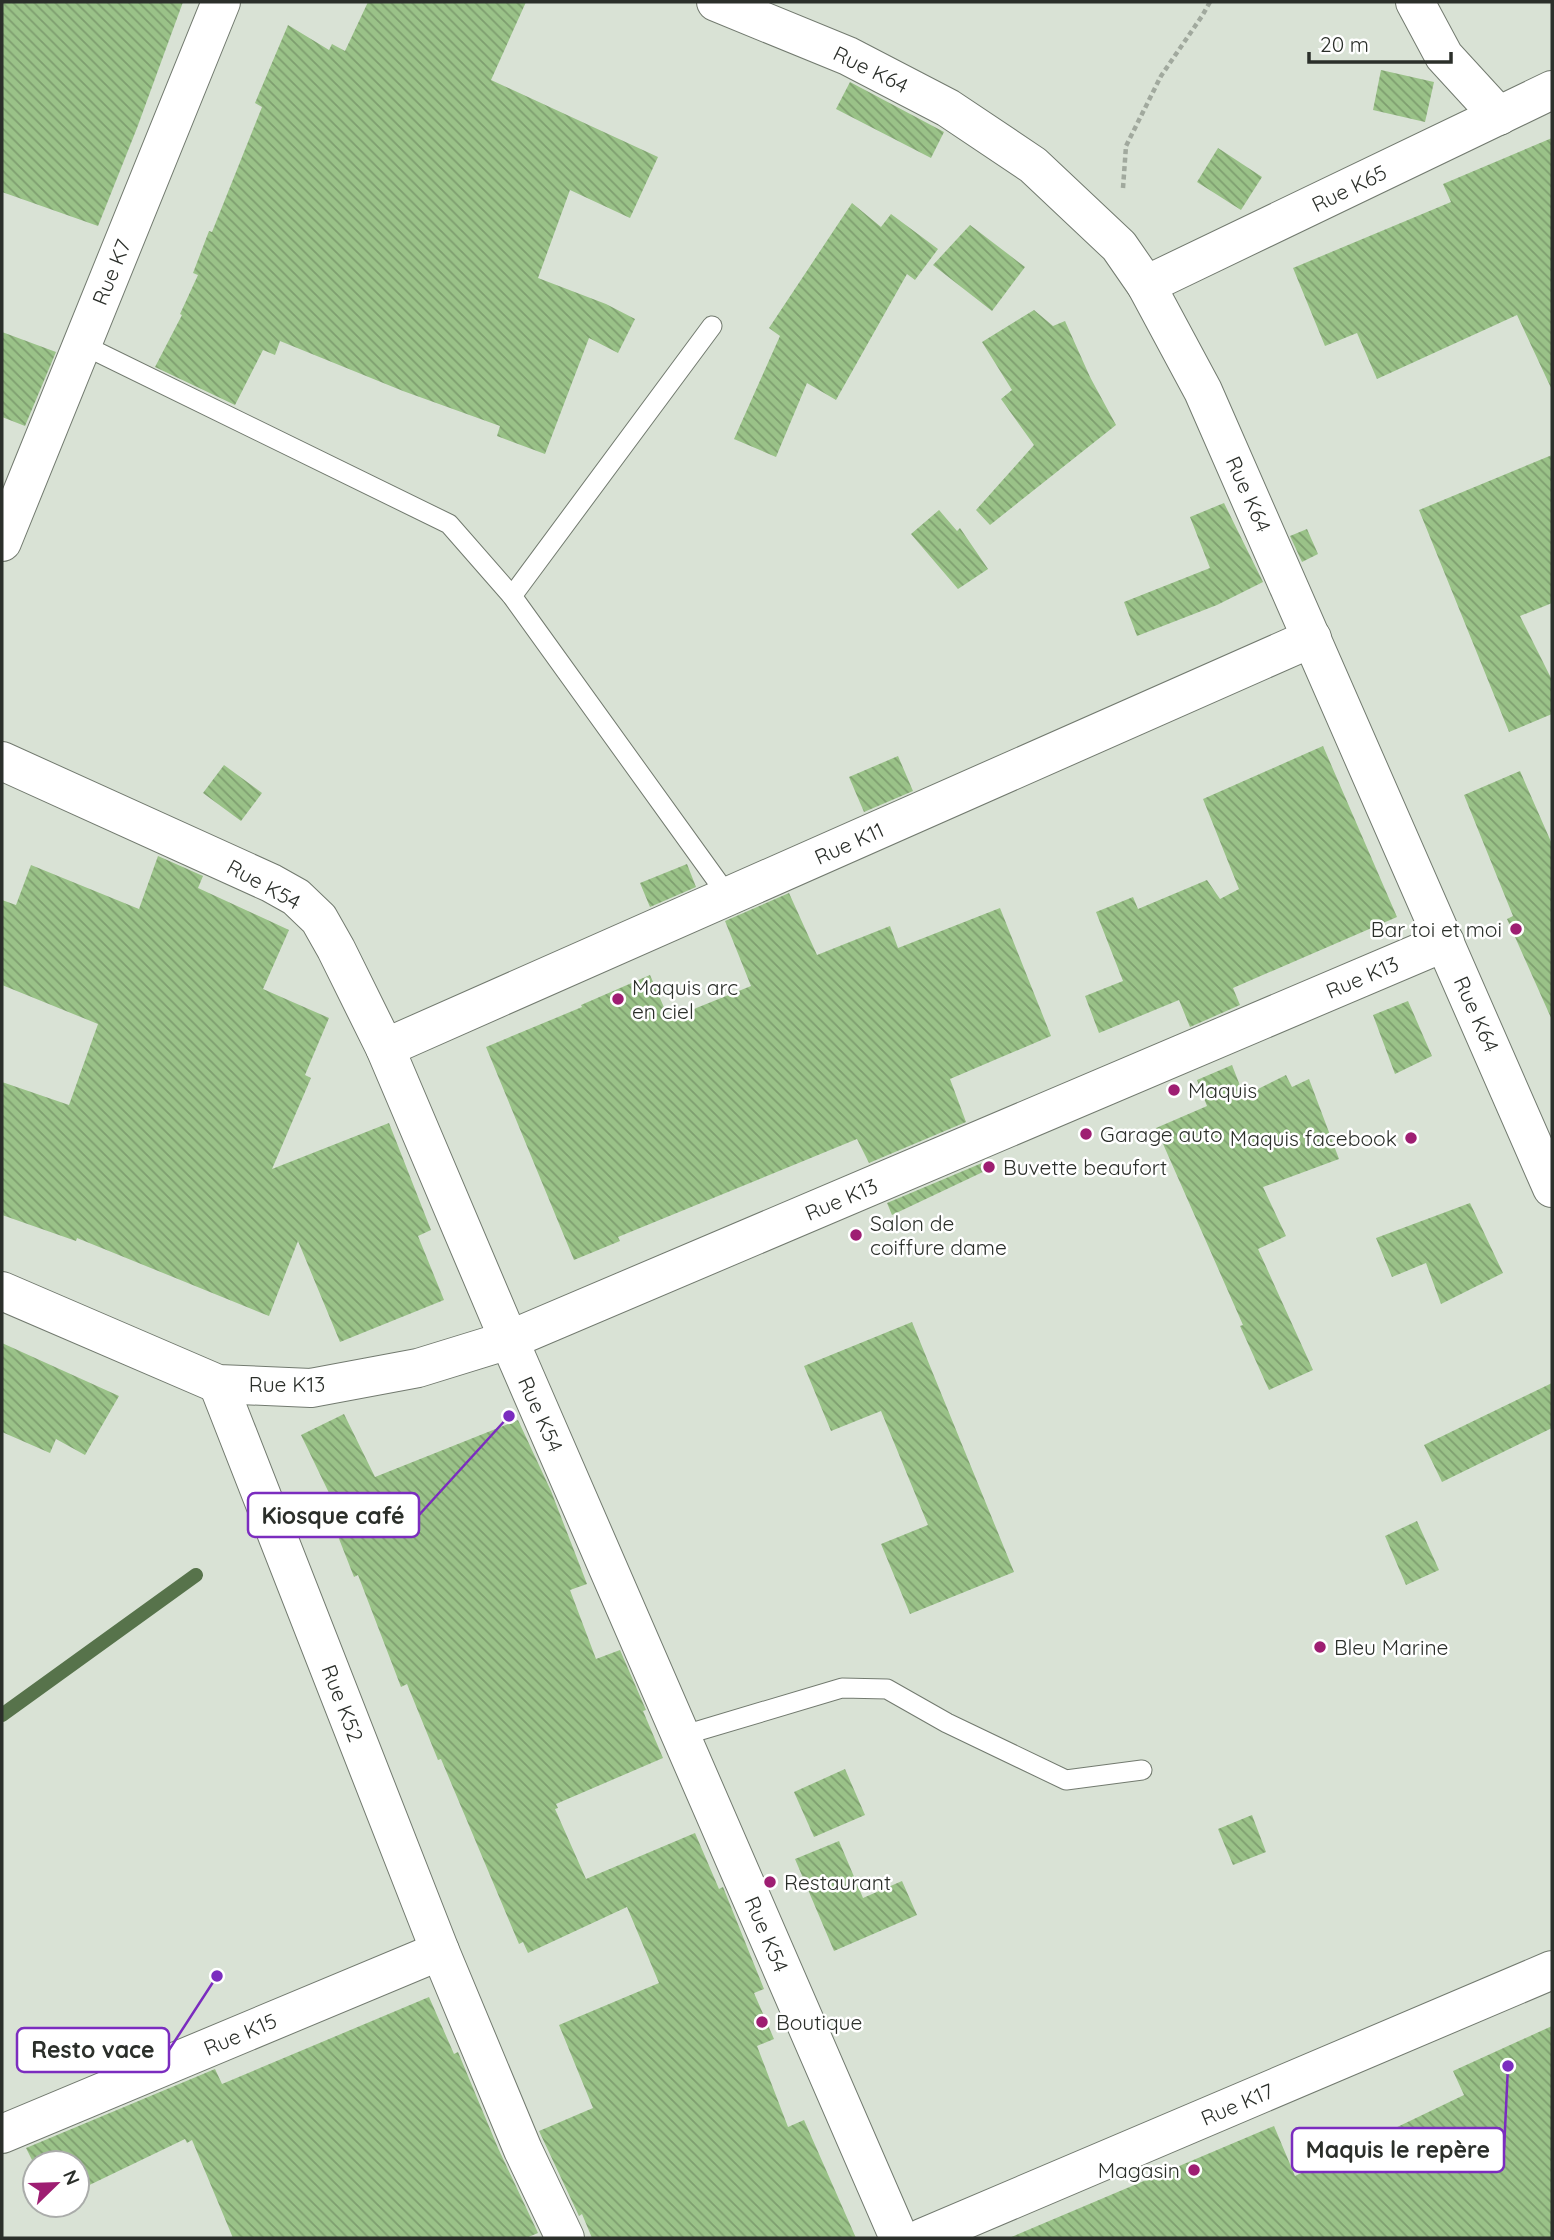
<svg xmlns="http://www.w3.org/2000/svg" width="1554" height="2240" font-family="Quicksand,sans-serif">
	<defs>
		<pattern id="building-back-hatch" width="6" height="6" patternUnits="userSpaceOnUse" patternTransform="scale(1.75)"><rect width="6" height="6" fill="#9ac288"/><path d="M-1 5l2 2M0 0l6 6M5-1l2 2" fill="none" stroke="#7e9e6f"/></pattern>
	</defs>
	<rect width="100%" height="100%" fill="#d9e2d5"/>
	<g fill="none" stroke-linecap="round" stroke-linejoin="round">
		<path stroke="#57734b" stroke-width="14" d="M2,1715L196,1575"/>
	</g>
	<g fill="url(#building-back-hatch)">
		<path d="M2,2H183L137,128L98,226L2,192Z"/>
		<path d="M368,2H526L491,80L658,157L630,218L570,190L538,278L606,304L635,319L618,353L589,338L545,454L497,436L500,426L403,391L280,341L275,355L263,350L235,405L155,367L182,315L180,314L198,275L193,273L209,231L212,232L262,107L255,103L288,25L329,50L332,44L345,51Z"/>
		<path d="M1381,70L1434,82L1425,122L1373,110Z"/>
		<path d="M850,82L944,132L931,158L836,109Z"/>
		<path d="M1552,138V390L1517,315L1377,379L1357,333L1325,346L1293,268L1451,202L1443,184Z"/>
		<path d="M1218,148L1262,177L1241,210L1197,182Z"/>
		<path d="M852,203L881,227L891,214L938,249L915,280L907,274L836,400L807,383L776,457L734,439L780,336L769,328Z"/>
		<path d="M970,225L1025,267L992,311L933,265Z"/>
		<path d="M1034,310L1053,326L1065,321L1090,377L1116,425L990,525L976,510L1034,445L1001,399L1012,390L982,342Z"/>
		<path d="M2,332L56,352L25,426L2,417Z"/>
		<path d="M1552,455V603L1520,616L1552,680V714L1509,732L1419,510Z"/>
		<path d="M1224,503L1263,582L1217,605L1137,636L1124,602L1210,568L1190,517Z"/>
		<path d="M939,510L957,531L960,528L988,569L958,589L911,534Z"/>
		<path d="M1307,529L1318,554L1302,562L1290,536Z"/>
		<path d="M1323,746L1397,917L1233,988L1240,1005L1190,1027L1179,1000L1099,1033L1085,996L1123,981L1096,912L1133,897L1138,909L1207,880L1220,899L1239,889L1203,799Z"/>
		<path d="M898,756L913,791L864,812L849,777Z"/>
		<path d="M224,765L262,793L241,821L203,793Z"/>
		<path d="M1520,771L1552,844V1020L1507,919L1513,916L1464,795Z"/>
		<path d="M158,856L203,876L198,888L289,930L263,989L329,1018L305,1075L311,1078L272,1169L389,1123L431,1230L418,1236L444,1300L340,1342L298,1241L269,1316L77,1238L76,1241L2,1215V1082L69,1105L98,1024L2,985V900L16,905L31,865L139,909Z"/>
		<path d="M687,864L696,887L650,907L640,883Z"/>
		<path d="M789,893L817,955L890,926L898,948L1000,908L1051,1036L950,1079L966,1122L869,1163L857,1139L618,1237L620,1241L574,1260L486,1047L582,1007L581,1005L650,975L669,1019L751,986L725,921Z"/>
		<path d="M1408,1001L1432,1056L1395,1074L1373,1015Z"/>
		<path d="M1232,1065L1244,1096L1286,1075L1292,1087L1309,1079L1339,1159L1263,1187L1286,1236L1258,1249L1313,1370L1269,1390L1240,1326L1243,1325L1156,1128L1207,1106L1197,1080Z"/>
		<path d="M982,1163L985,1171L892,1215L887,1203Z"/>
		<path d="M1470,1203L1503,1273L1441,1304L1426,1263L1392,1277L1376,1238Z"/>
		<path d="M912,1322L1014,1572L910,1614L881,1544L928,1525L881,1411L831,1431L804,1366Z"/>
		<path d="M2,1343L119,1396L85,1455L56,1439L50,1453L2,1432Z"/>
		<path d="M1552,1383V1428L1442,1482L1424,1445Z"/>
		<path d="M344,1414L375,1477L518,1420L551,1491L587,1584L570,1590L596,1659L620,1650L646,1710L643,1711L663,1758L556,1804L558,1808L555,1809L586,1879L695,1833L719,1889L723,1887L764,1989L754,1993L774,2039L757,2046L788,2127L804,2120L856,2238H592L582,2214L579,2216L539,2131L593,2108L559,2025L659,1983L627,1907L528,1953L523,1942L519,1944L441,1759L438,1760L407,1684L401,1687L358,1575L354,1577L323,1498L330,1495L301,1435Z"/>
		<path d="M1417,1521L1439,1570L1406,1585L1385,1536Z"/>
		<path d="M845,1769L865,1815L814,1837L794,1792Z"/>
		<path d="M1252,1815L1266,1852L1233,1865L1218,1829Z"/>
		<path d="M839,1841L863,1898L902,1881L917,1915L834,1951L795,1859Z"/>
		<path d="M429,1997L454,2054L458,2052L498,2148L538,2233L526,2238H233L192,2140L187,2143L185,2139L77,2191V2163H35V2166L26,2148L215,2069L222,2084Z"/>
		<path d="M1552,2026V2238H1009L1274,2126L1295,2176L1464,2095L1453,2071Z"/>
	</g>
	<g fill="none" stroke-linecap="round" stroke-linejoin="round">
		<defs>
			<g id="lane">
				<path d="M81,344L449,524L512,596L728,896"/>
				<path d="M512,596L712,326"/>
				<path d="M681,1736L842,1688L887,1689L947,1723L1066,1780L1142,1770"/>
			</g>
			<g id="street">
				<path d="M1415,2L1444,56L1499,116"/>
				<path d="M1146,285L1552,90"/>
				<path d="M2,542L221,2"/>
				<path d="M2,761L271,883L296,897L319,919L336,949L385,1048L509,1340L899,2238"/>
				<path d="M385,1048L1312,638"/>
				<path d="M2,1291L218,1384L311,1388L418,1368L509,1340L1445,942"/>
				<path d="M218,1384L440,1951L523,2150L565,2238"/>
				<path d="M2,2134L440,1951"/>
				<path d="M922,2238L1552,1970"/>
			</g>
			<path id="secondary" d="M716,2L848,56L948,108L1033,165L1119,246L1146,285L1203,391L1552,1188"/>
		</defs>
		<use href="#lane" stroke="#727a6f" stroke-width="21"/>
		<use href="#street" stroke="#727a6f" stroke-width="40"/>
		<use href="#secondary" stroke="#727a6f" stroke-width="40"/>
		<path stroke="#a1a99e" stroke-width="4.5" stroke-dasharray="5 3.5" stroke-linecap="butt" d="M1123,188L1126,146L1161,76L1202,16L1210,2"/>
		<use href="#lane" stroke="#fff" stroke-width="19"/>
		<use href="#street" stroke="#fff" stroke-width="38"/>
		<use href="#secondary" stroke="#fff" stroke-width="38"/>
	</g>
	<g fill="#9e1e72" stroke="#fff" stroke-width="2.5">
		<circle cx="1516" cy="929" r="7"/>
		<circle cx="618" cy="999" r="7"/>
		<circle cx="1174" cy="1090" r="7"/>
		<circle cx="1086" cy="1134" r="7"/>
		<circle cx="1411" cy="1138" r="7"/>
		<circle cx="989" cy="1167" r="7"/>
		<circle cx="856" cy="1235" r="7"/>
		<circle cx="1320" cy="1647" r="7"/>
		<circle cx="770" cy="1882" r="7"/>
		<circle cx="762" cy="2022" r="7"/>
		<circle cx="1194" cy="2170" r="7"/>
	</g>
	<g text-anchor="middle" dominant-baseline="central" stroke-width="5" stroke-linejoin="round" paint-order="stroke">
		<g font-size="21" fill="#2b2f2a" stroke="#fff">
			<text transform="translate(871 69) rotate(26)">Rue K64</text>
			<text transform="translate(1349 188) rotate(-26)">Rue K65</text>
			<text transform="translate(111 272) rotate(-68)">Rue K7</text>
			<text transform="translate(1249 494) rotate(66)">Rue K64</text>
			<text transform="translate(849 843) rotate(-24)">Rue K11</text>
			<text transform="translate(264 884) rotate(29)">Rue K54</text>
			<text transform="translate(1362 977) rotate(-23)">Rue K13</text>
			<text transform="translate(1477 1014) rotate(66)">Rue K64</text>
			<text transform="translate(841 1199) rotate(-23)">Rue K13</text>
			<text x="287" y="1384">Rue K13</text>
			<text transform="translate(541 1414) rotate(66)">Rue K54</text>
			<text transform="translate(343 1703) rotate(69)">Rue K52</text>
			<text transform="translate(767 1934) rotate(67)">Rue K54</text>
			<text transform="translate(240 2034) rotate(-23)">Rue K15</text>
			<text transform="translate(1237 2104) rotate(-23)">Rue K17</text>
		</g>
		<g font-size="21" fill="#2b2f2a" stroke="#fff" text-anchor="start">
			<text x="1502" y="929" text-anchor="end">Bar toi et moi</text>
			<text x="632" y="987">Maquis arc<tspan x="632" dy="24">en ciel</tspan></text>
			<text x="1188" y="1090">Maquis</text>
			<text x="1100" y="1134">Garage auto</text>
			<text x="1397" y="1138" text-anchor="end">Maquis facebook</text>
			<text x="1003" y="1167">Buvette beaufort</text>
			<text x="870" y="1223">Salon de<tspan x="870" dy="24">coiffure dame</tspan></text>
			<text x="1334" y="1647">Bleu Marine</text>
			<text x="784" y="1882">Restaurant</text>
			<text x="776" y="2022">Boutique</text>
			<text x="1180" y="2170" text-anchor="end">Magasin</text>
		</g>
	</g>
	<path fill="none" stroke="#7b2cbf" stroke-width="2.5" d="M509 1416L419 1515M217 1976L169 2050M1508 2066L1504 2150"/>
	<g fill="#7b2cbf" stroke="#fff" stroke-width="2.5">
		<circle cx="509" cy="1416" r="7"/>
		<circle cx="217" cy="1976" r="7"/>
		<circle cx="1508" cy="2066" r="7"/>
	</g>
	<g fill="#fff" stroke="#7b2cbf" stroke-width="2.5">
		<rect x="248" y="1493" width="171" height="44" rx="7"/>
		<rect x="17" y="2028" width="152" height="44" rx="7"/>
		<rect x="1292" y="2128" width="212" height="44" rx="7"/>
	</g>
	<g font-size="23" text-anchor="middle" font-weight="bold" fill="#2b2f2a">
		<text x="333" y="1524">Kiosque café</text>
		<text x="93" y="2058">Resto vace</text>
		<text x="1398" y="2158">Maquis le repère</text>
	</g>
	<rect width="1554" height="2240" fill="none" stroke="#2b2f2a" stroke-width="7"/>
	<g transform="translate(56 2184) rotate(67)"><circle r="33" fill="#ffffff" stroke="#aaacaa" stroke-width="2"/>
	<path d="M0-5L12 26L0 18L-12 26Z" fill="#9e1e72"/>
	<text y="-10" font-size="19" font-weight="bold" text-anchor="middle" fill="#2b2f2a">N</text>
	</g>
	<path d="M1309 52v10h142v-10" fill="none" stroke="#2b2f2a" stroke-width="3.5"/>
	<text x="1320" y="52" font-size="21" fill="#2b2f2a" stroke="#ffffff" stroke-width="5" paint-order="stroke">20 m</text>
</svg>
